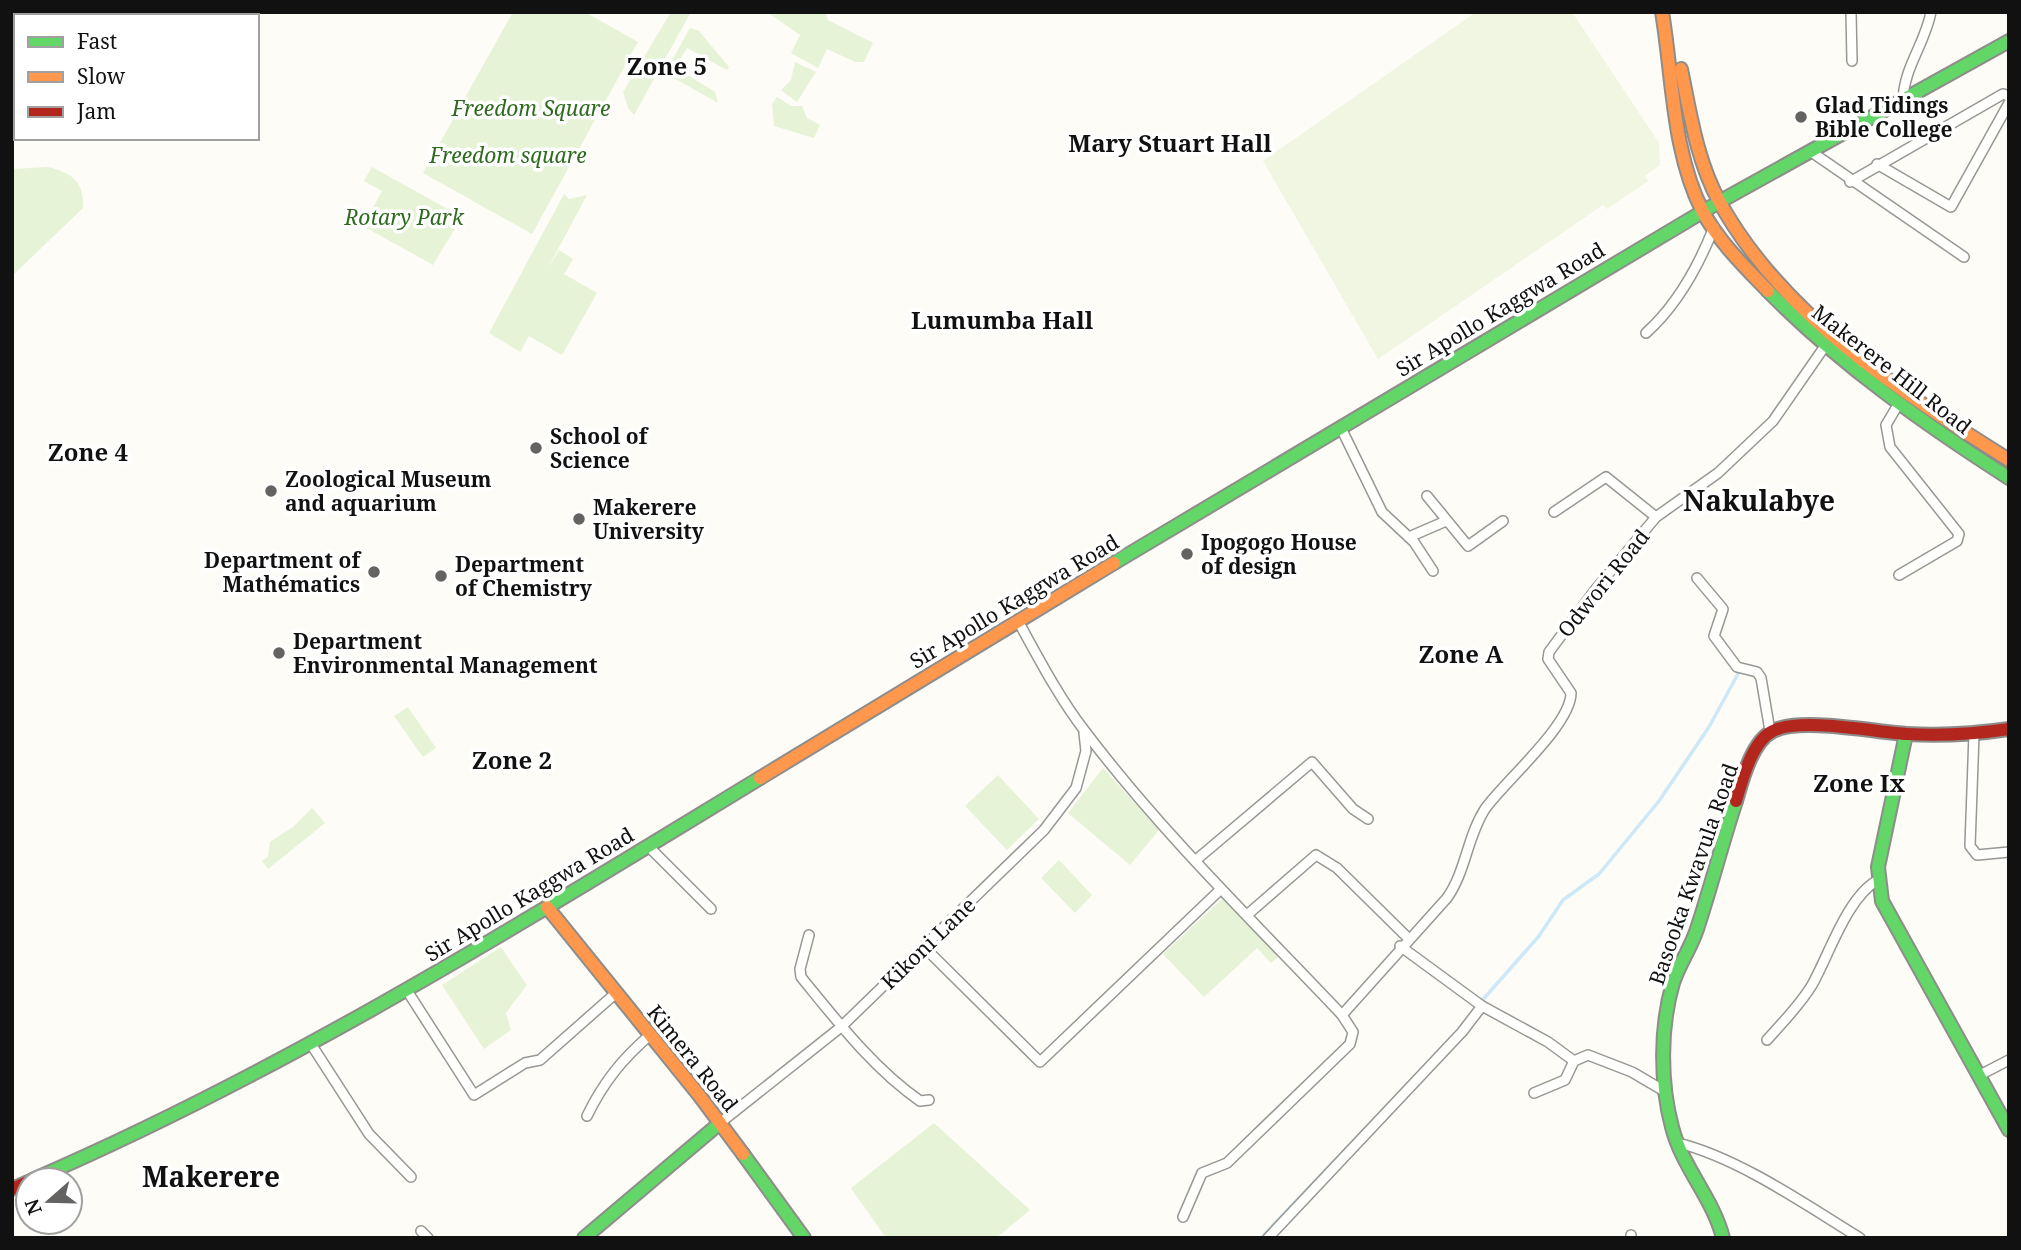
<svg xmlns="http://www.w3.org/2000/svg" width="2021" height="1250" font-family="'Noto Serif',serif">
	<rect width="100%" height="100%" fill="#fdfcf7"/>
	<g fill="#e7f3d7">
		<path d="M513,12H585L638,42L532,234L423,173Z"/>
		<path d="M671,12H691L634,115L628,108L623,92Z"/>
		<path d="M767,12H825L828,20L873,43L864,62H855L827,49L818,68L791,53L800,35Z"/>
		<path d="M690,28L699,31L729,67L727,70L687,48L675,67L715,92L718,103L665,73Z"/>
		<path d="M795,62L816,72L797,102L781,90L791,80Z"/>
		<path d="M777,97L791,106H802L807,118L820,125L814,138L774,126L772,104Z"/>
		<path d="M48,167C72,173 84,181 83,208L12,276V169Z"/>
		<path d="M372,167L462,217L433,265L363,226L382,191L364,181Z"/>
		<path d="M564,194L569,199L587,195L548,268L559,250L573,259L564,274L597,293L562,355L529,336L520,352L489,333Z"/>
		<path d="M408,707L436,748L423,757L394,716Z"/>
		<path d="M1103,768L1159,830L1130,865L1068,813Z"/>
		<path d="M998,775L1039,819L1007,850L965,806Z"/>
		<path d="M312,808L325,823L268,869L262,861L268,857L270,842L293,827Z"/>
		<path d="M1059,860L1092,895L1075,913L1041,878Z"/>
		<path d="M1223,898L1278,957L1271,963L1257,948L1204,997L1163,954Z"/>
		<path d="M501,947L527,985L506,1013L511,1030L484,1049L442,985Z"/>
		<path d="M934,1123L1030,1210L996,1238H886L851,1188Z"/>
	</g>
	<path fill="#f0f6e1" d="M1476,12H1572L1659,143L1660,165L1645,176L1648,181L1607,209L1603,205L1378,359L1263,161Z"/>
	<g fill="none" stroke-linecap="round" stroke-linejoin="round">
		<g stroke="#cde8f7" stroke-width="3.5">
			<path d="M1479,1004L1539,936L1563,900L1599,874L1659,801L1709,727L1739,672"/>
			<path d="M1261,1238L1455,1034"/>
		</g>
		<defs>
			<g id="street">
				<path d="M1851,12L1852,61"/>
				<path d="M1903,100C1904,67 1925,44 1931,12"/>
				<path d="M1810,151L1964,257"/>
				<path d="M1877,164L1951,207L2009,103"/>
				<path d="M1850,182L2003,94L2009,96"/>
				<path d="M1646,333C1676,306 1699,265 1714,227"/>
				<path d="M1899,403L1886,425L1890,447L1959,534L1957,541L1899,575"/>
				<path d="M1341,428L1382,512L1414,542L1433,571"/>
				<path d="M1427,496L1468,546L1503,521"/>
				<path d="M1554,512L1606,477L1656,517"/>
				<path d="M1409,537L1446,521"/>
				<path d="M1697,578L1723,609L1714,636L1737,667L1757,672L1761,678L1770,731"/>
				<path d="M1018,621C1038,657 1058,696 1084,730C1161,832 1254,922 1342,1015L1353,1032L1350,1044L1227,1163L1202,1173L1183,1217"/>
				<path d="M1974,734L1970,846L1977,855L2009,852"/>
				<path d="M648,846L711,909"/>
				<path d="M1196,860L1312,762L1353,809L1368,819"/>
				<path d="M1247,915L1316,855L1337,868L1408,938"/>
				<path d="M809,935L800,969L801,977C837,1021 873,1068 920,1101L929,1100"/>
				<path d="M1400,946L1482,1006L1548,1042L1574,1061"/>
				<path d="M924,947L1040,1062L1221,889"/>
				<path d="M406,989L474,1095L525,1063L540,1060L616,993"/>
				<path d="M1342,1015L1447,898C1466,871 1467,837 1485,809C1504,782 1571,725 1571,693L1548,659L1549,652L1595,590L1656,517L1718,473L1773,421L1825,346"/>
				<path d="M1767,1040C1782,1023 1800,1005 1812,985C1829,955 1847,897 1878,880"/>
				<path d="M311,1044L369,1134L411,1177"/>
				<path d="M1978,1076L2009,1060"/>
				<path d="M1534,1093L1565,1080L1574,1061L1588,1055L1632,1072L1666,1092"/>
				<path d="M587,1116C603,1083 622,1059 650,1035"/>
				<path d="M720,1123L841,1027L1044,830L1076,788L1086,751L1084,733"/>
				<path d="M1678,1143C1739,1158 1806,1205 1860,1238"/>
				<path d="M421,1231L428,1238"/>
				<path d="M1631,1235V1238"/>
				<path d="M1268,1238L1462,1032L1482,1006"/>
			</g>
			<g id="fast">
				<path d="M1719,202L2009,41"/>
				<path d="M1768,291C1840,364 1923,423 2009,478"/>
				<path d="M1114,563L1719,202"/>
				<path d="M1906,734L1878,867L1882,901L2009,1130"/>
				<path d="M743,1154L804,1238"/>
				<path d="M32,1180C287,1070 523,922 760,778"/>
				<path d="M584,1238L720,1123"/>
				<path d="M1723,1238C1713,1198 1682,1167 1672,1127C1660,1082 1660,1027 1673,983C1679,964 1691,948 1697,929C1711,887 1722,843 1736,801"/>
			</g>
			<g id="slow">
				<path d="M1662,12C1673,77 1672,152 1703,212C1719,242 1745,267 1768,291"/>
				<path d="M1681,69C1690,113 1697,161 1719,201C1781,315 1902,393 2009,460"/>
				<path d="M760,778L1114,563"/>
				<path d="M547,907L699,1095L743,1154"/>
			</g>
			<g id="jam">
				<path d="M1736,801C1742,780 1752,741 1773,731C1800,717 1875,732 1907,734C1941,736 1975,734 2009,729"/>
				<path d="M12,1189L28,1182"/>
			</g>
		</defs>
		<use href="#street" stroke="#979795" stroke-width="12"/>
		<use href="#fast" stroke="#8e8d8b" stroke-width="16"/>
		<use href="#slow" stroke="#8e8d8b" stroke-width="16"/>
		<use href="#jam" stroke="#8e8d8b" stroke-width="16"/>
		<use href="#street" stroke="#fffffe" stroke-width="9"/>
		<use href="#fast" stroke="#63d668" stroke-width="12"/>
		<use href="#slow" stroke="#ff974d" stroke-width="12"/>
		<use href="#jam" stroke="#b3261e" stroke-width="12"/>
	</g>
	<g fill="#646362" stroke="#fff" stroke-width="2.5">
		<circle cx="1801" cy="117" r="7"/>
		<circle cx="536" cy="448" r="7"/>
		<circle cx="271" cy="491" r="7"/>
		<circle cx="579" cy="519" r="7"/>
		<circle cx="1187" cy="554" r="7"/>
		<circle cx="374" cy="572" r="7"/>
		<circle cx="441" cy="576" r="7"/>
		<circle cx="279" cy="653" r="7"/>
	</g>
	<g text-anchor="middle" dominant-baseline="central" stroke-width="7" stroke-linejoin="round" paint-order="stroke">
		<g font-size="21" font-weight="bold" fill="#111" stroke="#fff" text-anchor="start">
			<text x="1815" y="105">Glad Tidings<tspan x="1815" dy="24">Bible College</tspan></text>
			<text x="550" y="436">School of<tspan x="550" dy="24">Science</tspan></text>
			<text x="285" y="479">Zoological Museum<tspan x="285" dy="24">and aquarium</tspan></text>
			<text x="593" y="507">Makerere<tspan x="593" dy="24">University</tspan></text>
			<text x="1201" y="542">Ipogogo House<tspan x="1201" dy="24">of design</tspan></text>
			<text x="360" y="560" text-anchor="end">Department of<tspan x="360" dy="24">Mathématics</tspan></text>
			<text x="455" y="564">Department<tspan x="455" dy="24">of Chemistry</tspan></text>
			<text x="293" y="641">Department<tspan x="293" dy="24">Environmental Management</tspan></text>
		</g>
		<g font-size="21" font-style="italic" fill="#2f6b1f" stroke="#fff">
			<text x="531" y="108">Freedom Square</text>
			<text x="508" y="155">Freedom square</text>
			<text x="404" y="217">Rotary Park</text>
		</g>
		<g font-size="21" fill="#111" stroke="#fff">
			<text transform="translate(1500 309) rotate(-31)">Sir Apollo Kaggwa Road</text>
			<text transform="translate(1892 369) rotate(38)">Makerere Hill Road</text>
			<text transform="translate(1603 583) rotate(-51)">Odwori Road</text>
			<text transform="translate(1014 601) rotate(-31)">Sir Apollo Kaggwa Road</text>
			<text transform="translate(1693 874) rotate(-71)">Basooka Kwavula Road</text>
			<text transform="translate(529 894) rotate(-31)">Sir Apollo Kaggwa Road</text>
			<text transform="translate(928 943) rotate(-44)">Kikoni Lane</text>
			<text transform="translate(693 1058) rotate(51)">Kimera Road</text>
		</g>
		<g font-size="24" font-weight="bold" fill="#111" stroke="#fff">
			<text x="667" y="65">Zone 5</text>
			<text x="1170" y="142">Mary Stuart Hall</text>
			<text x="1002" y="319">Lumumba Hall</text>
			<text x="88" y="451">Zone 4</text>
			<text x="1461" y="653">Zone A</text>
			<text x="512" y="759">Zone 2</text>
			<text x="1859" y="782">Zone Ix</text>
		</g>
		<g font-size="28" font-weight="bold" fill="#111" stroke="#fff">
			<text x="1759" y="500">Nakulabye</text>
			<text x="211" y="1176">Makerere</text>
		</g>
	</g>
	<rect width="2021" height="1250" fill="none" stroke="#111111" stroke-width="28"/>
	<rect x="14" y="14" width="245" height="126" fill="#ffffff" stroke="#a0a0a0" stroke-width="2"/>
	<rect x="28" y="37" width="35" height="10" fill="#63d668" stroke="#a0a0a0" stroke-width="2"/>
	<text x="77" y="49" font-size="21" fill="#111111">Fast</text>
	<rect x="28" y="72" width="35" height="10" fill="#ff974d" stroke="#a0a0a0" stroke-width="2"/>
	<text x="77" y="84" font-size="21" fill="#111111">Slow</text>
	<rect x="28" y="107" width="35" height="10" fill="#b3261e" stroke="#a0a0a0" stroke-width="2"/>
	<text x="77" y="119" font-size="21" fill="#111111">Jam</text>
	<g transform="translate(49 1201) rotate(250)"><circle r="33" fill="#ffffff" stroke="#a0a0a0" stroke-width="2"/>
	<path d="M0-5L12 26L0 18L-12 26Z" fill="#646362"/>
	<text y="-10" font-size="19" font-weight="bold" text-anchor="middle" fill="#111111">N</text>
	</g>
</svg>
